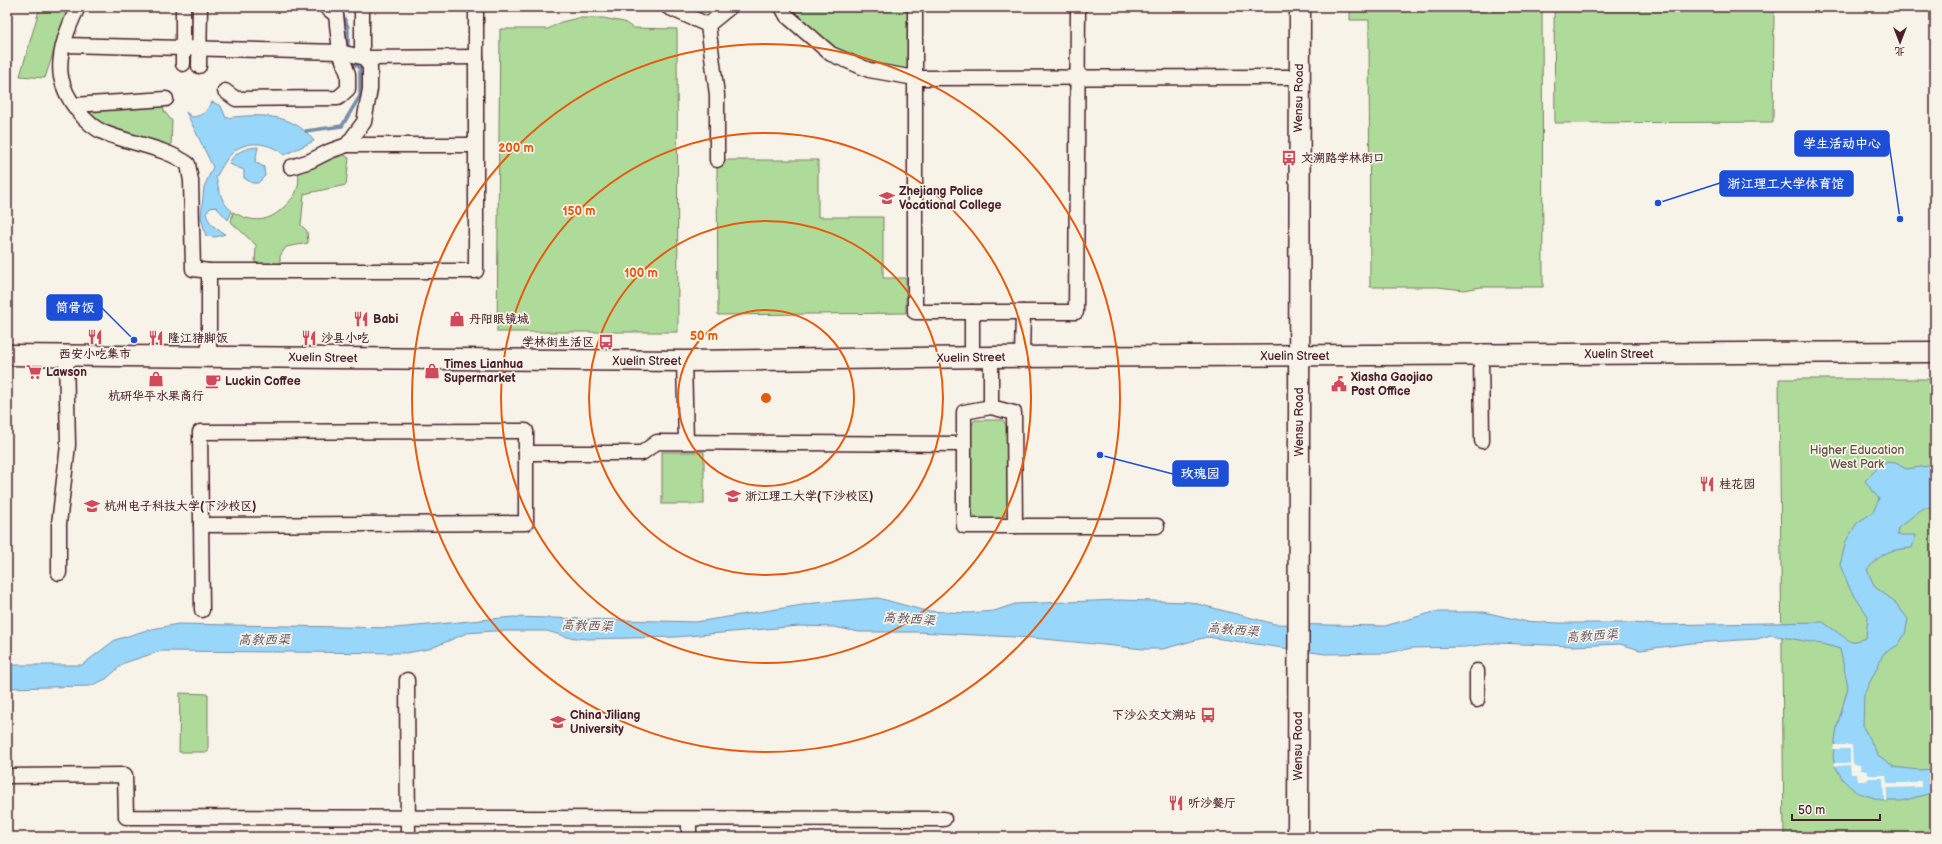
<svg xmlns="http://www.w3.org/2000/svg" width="1942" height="844" font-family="'Balsamiq Sans','LXGW WenKai TC',sans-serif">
	<rect width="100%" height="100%" fill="#f7f3e8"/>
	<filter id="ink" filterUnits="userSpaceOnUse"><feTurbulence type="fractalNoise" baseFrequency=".025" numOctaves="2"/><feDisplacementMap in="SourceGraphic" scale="8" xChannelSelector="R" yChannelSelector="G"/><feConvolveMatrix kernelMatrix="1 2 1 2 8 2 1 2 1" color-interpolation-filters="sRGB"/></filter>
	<g filter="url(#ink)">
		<g fill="#aedb9a" stroke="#7c7d62">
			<path d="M40,7H70L59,35L45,78L20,76Z"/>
			<path d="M782,7H915V78L831,54Z"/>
			<path d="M1350,7H1542L1543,287H1481L1464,290L1438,287H1370L1369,20H1350Z"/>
			<path d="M1554,7H1774L1773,122L1555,123Z"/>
			<path d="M578,18H603L624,22L633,28L677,29L678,332H497L500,29H548L561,22Z"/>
			<path d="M163,104L164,111L172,121L171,147L139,139L109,128L84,109Z"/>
			<path d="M339,152L349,158L346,185L304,194L301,225L307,231L308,243L286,247L280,256V266L255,264L256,245L231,222L233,212C252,223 268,223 284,207C290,201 295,196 297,189C300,183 298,174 298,167Z"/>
			<path d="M717,160H818V217H883V278H906V313L718,315Z"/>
			<path d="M1779,379H1935V837H1784Z"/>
			<path d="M975,420H1003L1008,428L1009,511L1001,521H980L971,512L970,428Z"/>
			<rect x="662" y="452" width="42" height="52"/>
			<path d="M180,693L208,694V752H179Z"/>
		</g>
		<g fill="#98d7f9" stroke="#798da7">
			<path d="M212,102L221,106L226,118C257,114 293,112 314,141L284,155C270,142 246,139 232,153C225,160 221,169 216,177C219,190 221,203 232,211L228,220L216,207L210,208L206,213C208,223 216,229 225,234L216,237L206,236L201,217L204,187L213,167L186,112L192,117C203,116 207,111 212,102Z"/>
			<path d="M258,147L255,162L264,167L265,176L258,183H252L244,178V170L229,164C234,152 245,148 258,147Z"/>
			<path d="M1883,462L1896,463L1906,469L1935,465V508H1923L1898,528L1897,535H1916L1912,548C1888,550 1883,552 1867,570L1875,587L1894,601L1908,619L1905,634L1898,645L1883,654L1877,668L1864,694L1863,727L1878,755L1894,767L1918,770L1935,769V792L1902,801H1884L1856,792L1843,780L1835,766L1833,756L1837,727L1848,687L1840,649L1822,644L1771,635L1757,639L1692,643L1640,650L1620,644L1573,646L1496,643L1465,647L1412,648L1387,653L1325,654L1207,637L1163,649H1144L1034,638L917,632H859L834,627L799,626L676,637L587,639L567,637L547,631H493L467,633L429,649L406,653L161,651L124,663L106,679L90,686L7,688V665H82L115,640L147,630L178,624L396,628L513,617L696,622L815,603L878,598L926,611L969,613L994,611L1015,604L1119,600L1190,602L1275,624L1385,626L1434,612H1484L1523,621L1558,623H1633L1656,625L1823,622L1851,642L1866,638L1868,616L1850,589L1840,565L1846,541L1857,523L1873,512L1879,499L1865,481Z"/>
		</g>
		<path fill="#f7f3e8" d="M1834,745H1852L1853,764L1860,765L1861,770L1866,771L1869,775H1886L1887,783H1916L1917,781H1921V787L1887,788V801H1884L1883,778H1869L1866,781H1858L1857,774H1851L1850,765L1835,766L1834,763H1850V749H1833Z"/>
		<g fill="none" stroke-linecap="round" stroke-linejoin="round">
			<g stroke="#798da7" stroke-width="3.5">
				<path d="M339,7L348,27V50"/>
				<path d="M306,131L342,126L360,96V68L350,60"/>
			</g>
			<defs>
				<g id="street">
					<path d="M78,7C68,27 57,54 61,77C65,98 85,125 105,133C132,144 164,147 188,164L191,181L193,269L209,271V357"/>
					<path d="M668,7L708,25L717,95V160"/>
					<path d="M782,7L787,16L831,54L869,70L915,78L1299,77"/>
					<path d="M915,7V312H1076L1078,7"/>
					<path d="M708,25L730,7"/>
					<path d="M64,45L340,52L366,58L476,57"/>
					<path d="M183,64V7"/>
					<path d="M199,66L200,7"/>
					<path d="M225,91L236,99L338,98L348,89V74L340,52L336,15L326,7"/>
					<path d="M74,105L166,99"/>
					<path d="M347,145H475"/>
					<path d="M291,167L310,161L330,151L347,145L364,122L370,89V67L362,52V7"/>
					<path d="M209,271H476V7"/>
					<path d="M972,312V358"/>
					<path d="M1481,355L1482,441"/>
					<path d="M991,357V407L1014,413L1015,526"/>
					<path d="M1022,357L1023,312"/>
					<path d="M684,361L686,442"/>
					<path d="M991,407L964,412V526H1157"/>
					<path d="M201,525L526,523V453"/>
					<path d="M59,573V524L68,445L66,355"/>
					<path d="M202,610L200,432L526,431V453H642L657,442L963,444"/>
					<path d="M407,680L408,837"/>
					<path d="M1477,700V671"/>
					<path d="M7,776L125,775L126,817L944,819"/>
					<path d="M689,819V837"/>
				</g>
				<g id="secondary">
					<path d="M7,355L684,361L991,357L1935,352"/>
					<path d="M1298,837L1300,7"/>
				</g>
			</defs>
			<use href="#street" stroke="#4a1f2b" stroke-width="17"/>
			<use href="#secondary" stroke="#4a1f2b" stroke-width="23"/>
			<use href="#street" stroke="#f7f3e8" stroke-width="14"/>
			<use href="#secondary" stroke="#f7f3e8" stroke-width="20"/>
		</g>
	</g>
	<g fill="none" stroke="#e8590c" stroke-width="2">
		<circle cx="766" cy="398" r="88"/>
		<circle cx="766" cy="398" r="177"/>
		<circle cx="766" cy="398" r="265"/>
		<circle cx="766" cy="398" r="354"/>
	</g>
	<defs>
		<symbol id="bus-bare" viewBox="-9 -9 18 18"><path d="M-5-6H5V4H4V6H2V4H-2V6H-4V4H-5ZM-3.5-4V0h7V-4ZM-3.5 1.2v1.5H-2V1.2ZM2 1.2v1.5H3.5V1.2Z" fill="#d1495b" stroke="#f7f3e8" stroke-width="2.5" paint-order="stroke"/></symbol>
		<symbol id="university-bare" viewBox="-9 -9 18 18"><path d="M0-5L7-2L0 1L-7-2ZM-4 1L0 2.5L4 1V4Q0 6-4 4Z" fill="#d1495b" stroke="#f7f3e8" stroke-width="2.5" paint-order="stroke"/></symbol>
		<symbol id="restaurant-bare" viewBox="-9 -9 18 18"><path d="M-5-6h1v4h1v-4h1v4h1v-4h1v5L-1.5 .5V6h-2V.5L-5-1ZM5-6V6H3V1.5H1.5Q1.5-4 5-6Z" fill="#d1495b" stroke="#f7f3e8" stroke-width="2.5" paint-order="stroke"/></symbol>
		<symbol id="shop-bare" viewBox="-9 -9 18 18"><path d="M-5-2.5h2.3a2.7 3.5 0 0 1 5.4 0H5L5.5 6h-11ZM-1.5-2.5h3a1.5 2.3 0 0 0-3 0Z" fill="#d1495b" stroke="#f7f3e8" stroke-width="2.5" paint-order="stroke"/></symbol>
		<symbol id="supermarket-bare" viewBox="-9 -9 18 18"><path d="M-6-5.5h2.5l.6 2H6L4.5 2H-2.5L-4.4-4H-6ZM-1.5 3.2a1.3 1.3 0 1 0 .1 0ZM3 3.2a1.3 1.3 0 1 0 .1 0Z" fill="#d1495b" stroke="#f7f3e8" stroke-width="2.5" paint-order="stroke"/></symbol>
		<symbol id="cafe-bare" viewBox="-9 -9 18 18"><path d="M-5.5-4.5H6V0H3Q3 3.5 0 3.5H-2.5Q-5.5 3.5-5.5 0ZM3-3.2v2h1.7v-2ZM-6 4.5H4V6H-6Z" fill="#d1495b" stroke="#f7f3e8" stroke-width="2.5" paint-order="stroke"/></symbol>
		<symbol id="civic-bare" viewBox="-9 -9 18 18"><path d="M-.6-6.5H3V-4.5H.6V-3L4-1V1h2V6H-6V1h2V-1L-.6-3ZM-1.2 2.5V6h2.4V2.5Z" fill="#d1495b" stroke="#f7f3e8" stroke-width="2.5" paint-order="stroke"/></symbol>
	</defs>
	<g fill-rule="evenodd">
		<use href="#bus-bare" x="1278" y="147" width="22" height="22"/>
		<use href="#university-bare" x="876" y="187" width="22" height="22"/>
		<use href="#restaurant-bare" x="350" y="308" width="22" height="22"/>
		<use href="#shop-bare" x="446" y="308" width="22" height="22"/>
		<use href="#restaurant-bare" x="84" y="326" width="22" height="22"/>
		<use href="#restaurant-bare" x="145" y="327" width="22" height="22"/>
		<use href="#restaurant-bare" x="298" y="327" width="22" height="22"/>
		<use href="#bus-bare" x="595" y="331" width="22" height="22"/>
		<use href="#shop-bare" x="421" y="360" width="22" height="22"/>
		<use href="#supermarket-bare" x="23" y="361" width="22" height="22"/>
		<use href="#shop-bare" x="145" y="368" width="22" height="22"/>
		<use href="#cafe-bare" x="202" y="370" width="22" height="22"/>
		<use href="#civic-bare" x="1328" y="373" width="22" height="22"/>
		<use href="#restaurant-bare" x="1696" y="473" width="22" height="22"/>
		<use href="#university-bare" x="722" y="485" width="22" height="22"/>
		<use href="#university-bare" x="81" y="495" width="22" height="22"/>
		<use href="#bus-bare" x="1197" y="704" width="22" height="22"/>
		<use href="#university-bare" x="547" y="711" width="22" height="22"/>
		<use href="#restaurant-bare" x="1165" y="792" width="22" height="22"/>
	</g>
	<g text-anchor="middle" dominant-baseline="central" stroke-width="3.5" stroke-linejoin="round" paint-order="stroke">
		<g font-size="12" fill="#4a1f2b" stroke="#f7f3e8">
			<text transform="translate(1299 98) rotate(-89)">Wensu Road</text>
			<text x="1619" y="354">Xuelin Street</text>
			<text x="1295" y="356">Xuelin Street</text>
			<text transform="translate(323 358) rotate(1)">Xuelin Street</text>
			<text transform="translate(971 358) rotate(-1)">Xuelin Street</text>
			<text x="647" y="361">Xuelin Street</text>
			<text transform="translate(1299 422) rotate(-90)">Wensu Road</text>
			<text transform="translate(1298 746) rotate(-90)">Wensu Road</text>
		</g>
		<g font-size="12" font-weight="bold" fill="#4a1f2b" stroke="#f7f3e8" text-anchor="start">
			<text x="1301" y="158">文溯路学林街口</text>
			<text x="899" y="191">Zhejiang Police<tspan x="899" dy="14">Vocational College</tspan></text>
			<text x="373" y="319">Babi</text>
			<text x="469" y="319">丹阳眼镜城</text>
			<text x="168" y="338">隆江猪脚饭</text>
			<text x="321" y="338">沙县小吃</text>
			<text x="594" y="342" text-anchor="end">学林街生活区</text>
			<text x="95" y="354" text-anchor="middle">西安小吃集市</text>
			<text x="444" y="364">Times Lianhua<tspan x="444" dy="14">Supermarket</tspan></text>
			<text x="46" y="372">Lawson</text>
			<text x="1351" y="377">Xiasha Gaojiao<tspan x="1351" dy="14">Post Office</tspan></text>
			<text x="225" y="381">Luckin Coffee</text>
			<text x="156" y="396" text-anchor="middle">杭研华平水果商行</text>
			<text x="1719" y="484">桂花园</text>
			<text x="745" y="496">浙江理工大学(下沙校区)</text>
			<text x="104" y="506">杭州电子科技大学(下沙校区)</text>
			<text x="570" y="715">China Jiliang<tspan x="570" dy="14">University</tspan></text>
			<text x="1196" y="715" text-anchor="end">下沙公交文溯站</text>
			<text x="1188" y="803">听沙餐厅</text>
		</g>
		<g font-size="12" fill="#634e47" stroke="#f7f3e8">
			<text x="1857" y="450">Higher Education<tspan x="1857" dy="14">West Park</tspan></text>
		</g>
		<g font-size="13" font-style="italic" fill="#5e4d5e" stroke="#f7f3e8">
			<text transform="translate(909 619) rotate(4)">高教西渠</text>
			<text transform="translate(587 626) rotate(2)">高教西渠</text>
			<text transform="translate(1233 630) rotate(5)">高教西渠</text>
			<text transform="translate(1592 636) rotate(-4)">高教西渠</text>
			<text x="264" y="640">高教西渠</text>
		</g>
	</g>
	<circle cx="766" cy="398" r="6" fill="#e8590c" stroke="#f7f3e8" stroke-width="2"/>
	<g font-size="12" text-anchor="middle" font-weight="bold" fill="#e8590c" stroke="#f7f3e8" stroke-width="3.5" stroke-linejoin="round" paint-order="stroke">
		<text x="516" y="152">200 m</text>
		<text x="579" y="215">150 m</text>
		<text x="641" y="277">100 m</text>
		<text x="704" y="340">50 m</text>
	</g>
	<path fill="none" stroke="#1d4ed8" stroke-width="1.5" d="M1900 219L1889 143M1658 203L1720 183M134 340L102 308M1100 455L1173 474"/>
	<g fill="#1d4ed8" stroke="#f7f3e8" stroke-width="1.5">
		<circle cx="1900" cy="219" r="4"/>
		<circle cx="1658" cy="203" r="4"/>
		<circle cx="134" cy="340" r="4"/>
		<circle cx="1100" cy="455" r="4"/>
	</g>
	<g fill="#1d4ed8" stroke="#1d4ed8" stroke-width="1.5">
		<rect x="1795" y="131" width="94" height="25" rx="4"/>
		<rect x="1720" y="171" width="133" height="25" rx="4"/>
		<rect x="47" y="295" width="55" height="25" rx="4"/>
		<rect x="1173" y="461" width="55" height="25" rx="4"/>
	</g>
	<g font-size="13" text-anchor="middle" font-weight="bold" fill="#fff">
		<text x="1842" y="148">学生活动中心</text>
		<text x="1786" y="188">浙江理工大学体育馆</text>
		<text x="75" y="312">筒骨饭</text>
		<text x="1200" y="478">玫瑰园</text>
	</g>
	<rect width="1942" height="844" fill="none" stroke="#f7f3e8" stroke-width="24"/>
	<rect x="12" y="12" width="1918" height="820" fill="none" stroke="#4a1f2b" stroke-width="1.5" filter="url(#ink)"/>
	<g transform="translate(1900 42) rotate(180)" stroke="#f7f3e8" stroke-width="3" paint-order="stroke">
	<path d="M0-3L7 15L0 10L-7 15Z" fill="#4a1f2b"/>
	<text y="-6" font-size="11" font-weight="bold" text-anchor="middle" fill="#4a1f2b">北</text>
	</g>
	<path d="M1792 814v6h88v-6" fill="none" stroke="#4a1f2b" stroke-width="2"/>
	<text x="1798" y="814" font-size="12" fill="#4a1f2b" stroke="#f7f3e8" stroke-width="3" paint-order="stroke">50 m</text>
</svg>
